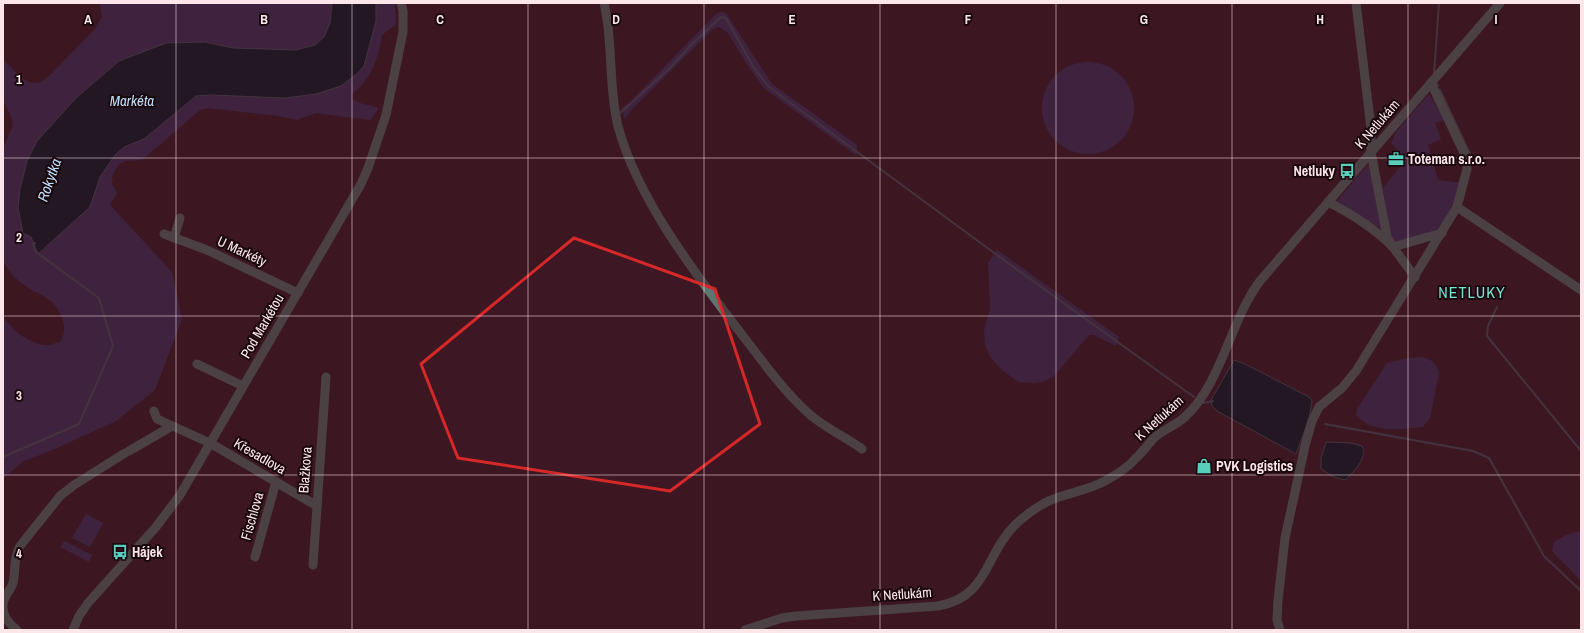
<svg xmlns="http://www.w3.org/2000/svg" width="1584" height="633" font-family="'Archivo Narrow',sans-serif">
	<rect width="100%" height="100%" fill="#3d1723"/>
	<g fill="#44305e">
		<path d="M100,3H332L330,23L324,37L315,45L296,50L233,48L205,42L119,61L76,98L54,122L31,237L38,254L90,207L100,177L115,155L124,147L144,139L196,96L211,95L285,98L316,94L364,66L376,21V3H395L396,24L382,35C378,59 372,78 352,94V99L360,103L379,108L370,120L316,113L297,120L279,116L207,108L200,110L142,160L125,161L119,164L115,170L112,177L113,181L111,182L117,193L110,205L172,272L182,319L155,390L116,421L57,448L22,462L3,479V315C10,330 33,347 50,345C53,344 57,342 60,342C61,339 63,336 64,333C66,321 57,304 47,298C42,294 36,293 30,289C19,282 8,272 3,260V147L13,126L11,116L3,100V59C12,67 26,88 41,82C43,80 46,78 49,76L95,29L102,17Z"/>
		<path d="M723,12L726,13L772,84L857,145V156L765,89L750,69L728,33L719,27L713,29L632,109L625,119L621,108L629,103L717,13Z"/>
		<circle cx="1088" cy="108" r="46"/>
		<path d="M1429,94L1444,120L1435,123L1441,139L1428,145L1438,180L1462,183L1454,209L1437,231L1398,243L1391,239L1383,188L1406,159L1391,143L1396,132Z"/>
		<path d="M1368,164L1377,196L1384,231L1337,201Z"/>
		<path d="M997,250L1119,337L1116,346L1094,335H1089L1054,376L1045,381L1035,383L1019,382L1003,371L991,358L985,345L984,330L990,308L988,263Z"/>
		<path d="M1419,357C1430,358 1436,362 1439,373L1430,418L1423,427C1399,429 1373,434 1356,415L1357,409L1387,363L1408,358Z"/>
		<path d="M86,514L103,523L90,547L72,538Z"/>
		<path d="M1581,531V583C1576,573 1560,561 1552,551L1554,542L1566,535Z"/>
		<path d="M64,541L92,555L89,562L60,547Z"/>
	</g>
	<g fill="#031725" stroke="#4e5560">
		<path d="M332,3H376V21L364,66L358,73L341,86L316,94L285,98L211,95L196,96L144,139L124,147L115,155L100,177L90,207L38,254L31,237L23,233L18,208L20,189L27,161L37,141L76,98L119,61L166,43L205,42L233,48L296,50L315,45L324,37L330,23Z"/>
		<path d="M1234,360L1245,364L1309,397L1312,401L1309,419L1296,454L1217,411L1212,406L1211,400Z"/>
		<path d="M1326,442L1351,443L1362,446C1368,458 1353,473 1345,480L1334,477L1321,469V458Z"/>
	</g>
	<g fill="none" stroke-linecap="round" stroke-linejoin="round">
		<g stroke="#4e5560" stroke-width="2">
			<path d="M1434,74L1439,3"/>
			<path d="M1437,84L1438,86"/>
			<path d="M1440,90L1471,156V160"/>
			<path d="M619,114L669,69L692,44L721,17L726,18L754,68L769,87L1001,258L1194,397"/>
			<path d="M1497,307L1488,326L1487,336L1581,451"/>
			<path d="M1203,403L1213,401"/>
			<path d="M1325,424L1473,451L1489,458L1544,556L1581,591"/>
			<path d="M3,457L79,424L113,346L99,298L36,252L33,244L35,243"/>
		</g>
		<g stroke="#5d746f" stroke-width="9">
			<path d="M604,3C606,11 607,19 608,27C612,60 610,94 618,126C637,199 697,276 743,336C763,362 783,390 807,412C823,427 844,436 862,449"/>
			<path d="M1356,3L1371,128V152L1387,237L1393,247L1415,277"/>
			<path d="M1328,202C1352,214 1374,228 1393,247L1442,233"/>
			<path d="M1457,207L1581,290"/>
			<path d="M164,234L207,250L298,293"/>
			<path d="M174,238L180,218"/>
			<path d="M197,364L243,386"/>
			<path d="M154,411L157,419L210,443L317,506"/>
			<path d="M129,451L172,426"/>
			<path d="M255,557L276,482"/>
			<path d="M313,565L326,377"/>
			<path d="M17,630C8,623 0,612 4,600C6,594 11,589 13,583C16,570 13,558 20,546L60,496L74,485L125,453"/>
			<path d="M73,630L79,616L88,603L156,527L180,495L361,184L368,168L386,115L403,32V11L401,3"/>
			<path d="M745,630L782,618L796,616L938,606C989,597 984,555 1016,524C1028,513 1043,502 1059,497C1074,492 1090,489 1105,481C1116,475 1128,468 1136,458C1143,452 1148,444 1154,438C1164,429 1177,425 1186,416C1222,382 1230,321 1260,281L1500,3"/>
			<path d="M1280,630L1277,620L1278,600L1285,538L1305,446L1312,421L1319,407L1342,388L1356,371L1457,207L1467,169L1466,157L1431,83"/>
		</g>
	</g>
	<path d="M0 0H1584V633H0ZM574,238L715,289L760,424L670,491L458,458L421,364Z" fill="#3d1723" fill-opacity=".55" fill-rule="evenodd"/>
	<path fill="none" stroke="#d62828" stroke-width="3" stroke-linejoin="round" d="M574,238L715,289L760,424L670,491L458,458L421,364Z"/>
	<path fill="none" stroke="#fce6ea" stroke-width="1" stroke-opacity="0.55" d="M176,3V630M352,3V630M528,3V630M704,3V630M880,3V630M1056,3V630M1232,3V630M1408,3V630M3,158H1581M3,316H1581M3,475H1581"/>
	<defs>
		<symbol id="office-bare" viewBox="-9 -9 18 18"><path d="M-6-3h4V-5.5h4V-3h4V5H-6ZM-1-4.5V-3h2v-1.5ZM-6 0V1H6V0Z" fill="#5acebd" stroke="#19080d" stroke-width="2.5" paint-order="stroke"/></symbol>
		<symbol id="bus-bare" viewBox="-9 -9 18 18"><path d="M-5-6H5V4H4V6H2V4H-2V6H-4V4H-5ZM-3.5-4V0h7V-4ZM-3.5 1.2v1.5H-2V1.2ZM2 1.2v1.5H3.5V1.2Z" fill="#5acebd" stroke="#19080d" stroke-width="2.5" paint-order="stroke"/></symbol>
		<symbol id="shop-bare" viewBox="-9 -9 18 18"><path d="M-5-2.5h2.3a2.7 3.5 0 0 1 5.4 0H5L5.5 6h-11ZM-1.5-2.5h3a1.5 2.3 0 0 0-3 0Z" fill="#5acebd" stroke="#19080d" stroke-width="2.5" paint-order="stroke"/></symbol>
	</defs>
	<g fill-rule="evenodd">
		<use href="#office-bare" x="1385" y="148" width="22" height="22"/>
		<use href="#bus-bare" x="1336" y="160" width="22" height="22"/>
		<use href="#shop-bare" x="1193" y="455" width="22" height="22"/>
		<use href="#bus-bare" x="109" y="541" width="22" height="22"/>
	</g>
	<g text-anchor="middle" dominant-baseline="central" stroke-width="4" stroke-linejoin="round" paint-order="stroke">
		<g font-size="14" fill="#fce6ea" stroke="#19080d">
			<text transform="translate(1377 124) rotate(-49)">K Netlukám</text>
			<text transform="translate(242 251) rotate(25)">U Markéty</text>
			<text transform="translate(262 326) rotate(-60)">Pod Markétou</text>
			<text transform="translate(1159 418) rotate(-42)">K Netlukám</text>
			<text transform="translate(260 456) rotate(30)">Křesadlova</text>
			<text transform="translate(305 470) rotate(-86)">Blažkova</text>
			<text transform="translate(252 516) rotate(-74)">Fischlova</text>
			<text transform="translate(902 594) rotate(-4)">K Netlukám</text>
		</g>
		<g font-size="14" font-weight="bold" fill="#fce6ea" stroke="#19080d" text-anchor="start">
			<text x="1408" y="159">Toteman s.r.o.</text>
			<text x="1335" y="171" text-anchor="end">Netluky</text>
			<text x="1216" y="466">PVK Logistics</text>
			<text x="132" y="552">Hájek</text>
		</g>
		<g font-size="15" font-style="italic" fill="#bedffa" stroke="#19080d">
			<text x="132" y="100">Markéta</text>
			<text transform="translate(49 180) rotate(-71)">Rokytka</text>
		</g>
		<g font-size="16" letter-spacing="1" fill="#7be3d3" stroke="#19080d">
			<text x="1472" y="292">NETLUKY</text>
		</g>
	</g>
	<g font-size="13" text-anchor="middle" font-weight="bold" fill="#fce6ea" stroke="#19080d" stroke-width="4" stroke-linejoin="round" paint-order="stroke">
		<text x="88" y="24">A</text>
		<text x="264" y="24">B</text>
		<text x="440" y="24">C</text>
		<text x="616" y="24">D</text>
		<text x="792" y="24">E</text>
		<text x="968" y="24">F</text>
		<text x="1144" y="24">G</text>
		<text x="1320" y="24">H</text>
		<text x="1496" y="24">I</text>
		<text x="19" y="84">1</text>
		<text x="19" y="242">2</text>
		<text x="19" y="400">3</text>
		<text x="19" y="558">4</text>
	</g>
	<rect width="1584" height="633" fill="none" stroke="#fce6ea" stroke-width="8"/>
</svg>
